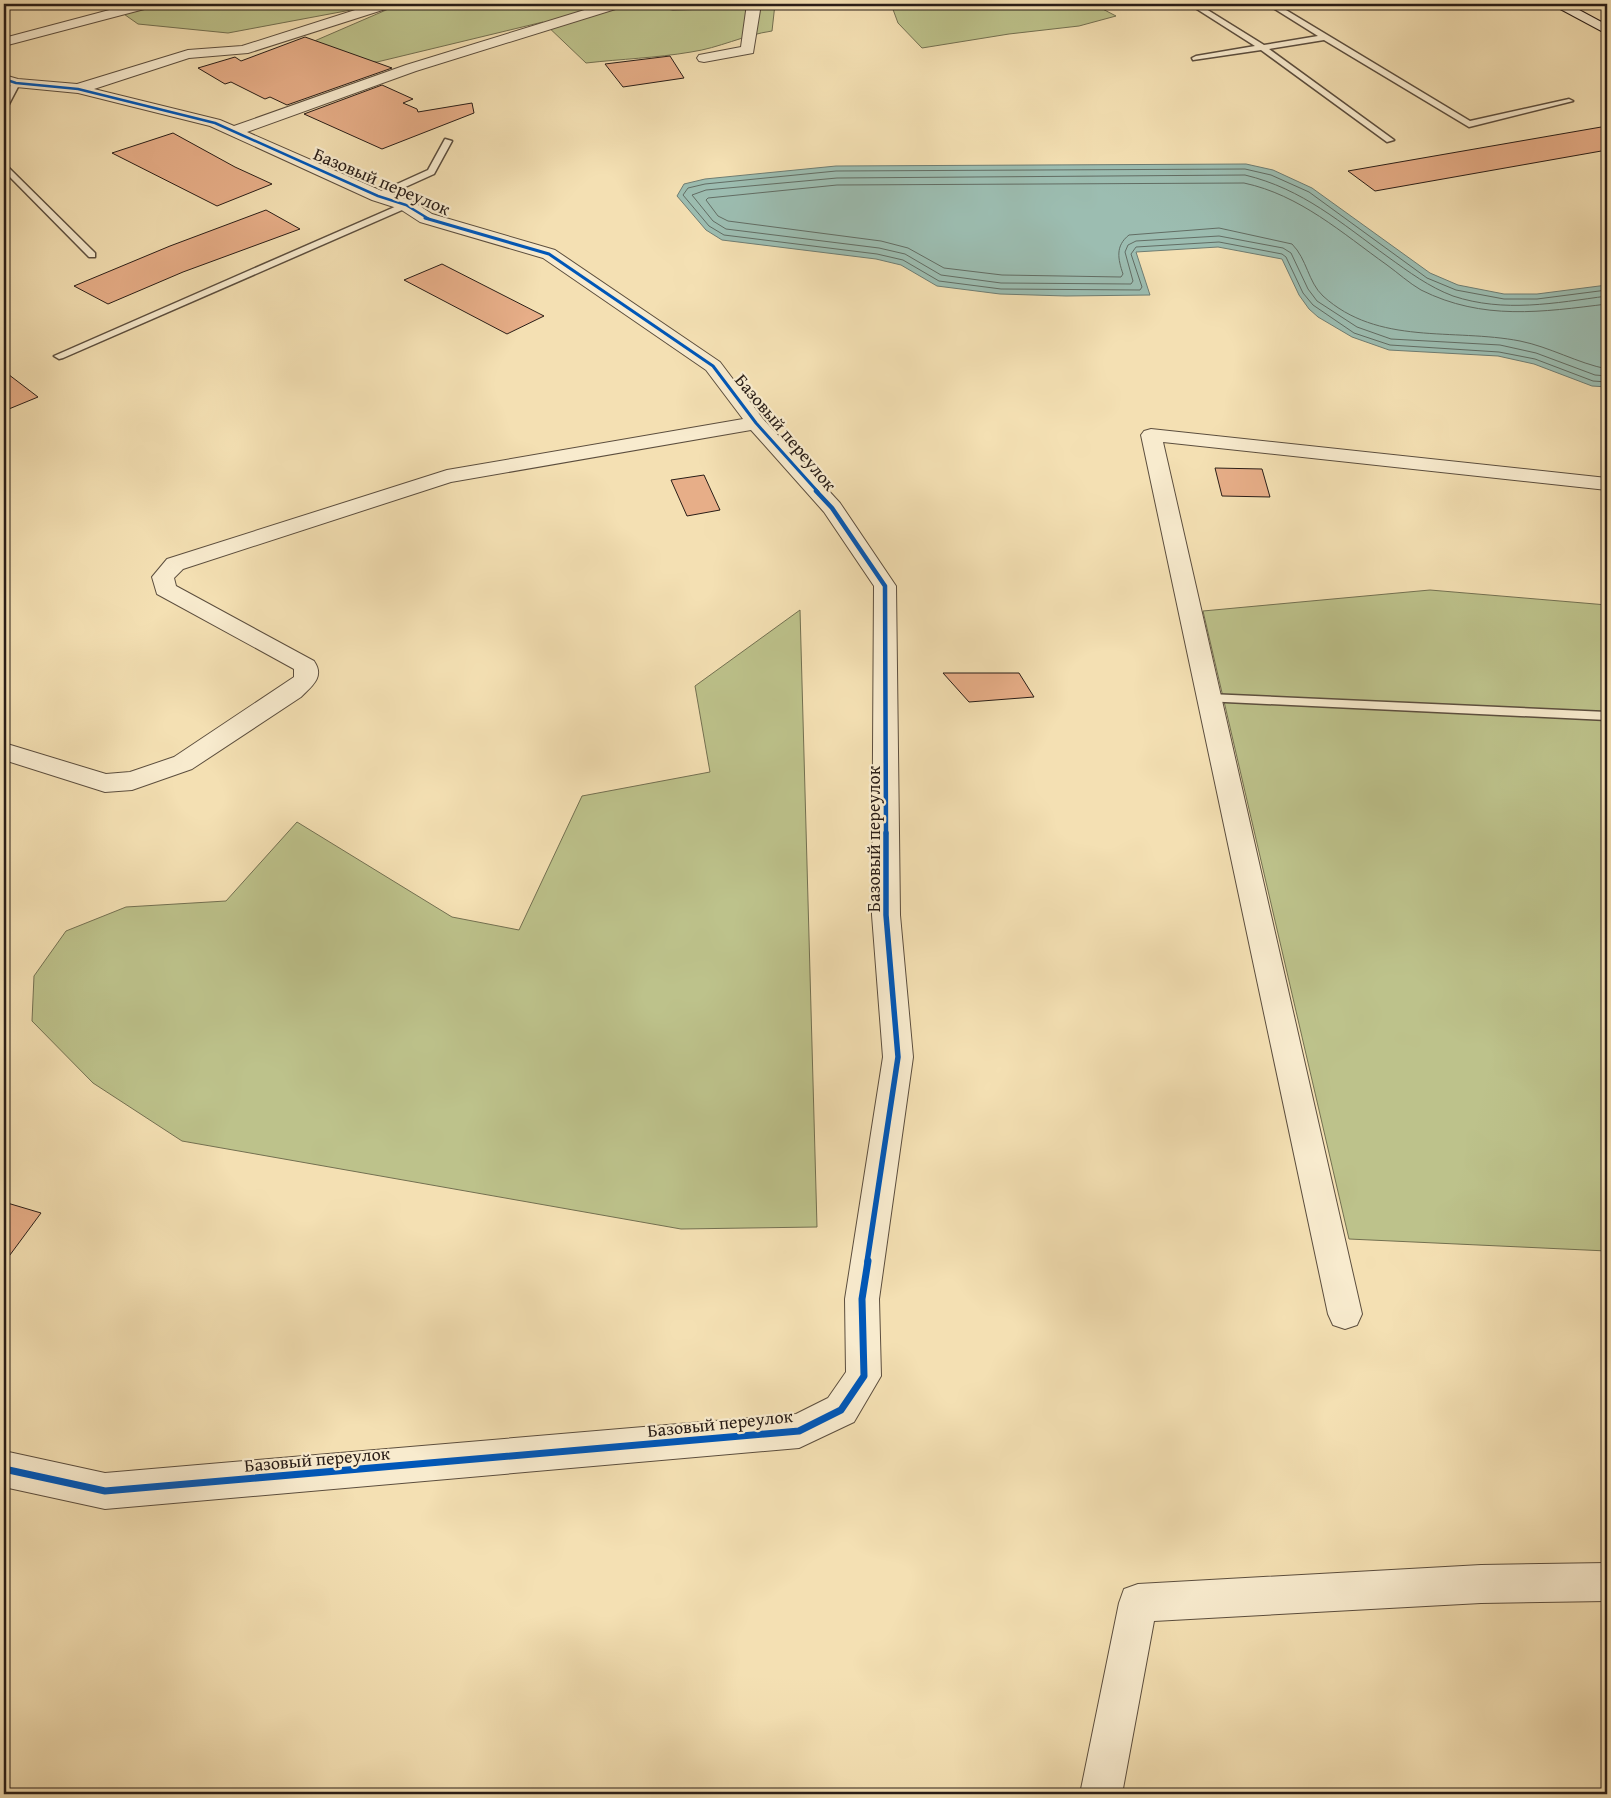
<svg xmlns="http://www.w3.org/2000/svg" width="1611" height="1798" font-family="'Gentium Book Plus',serif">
	<rect width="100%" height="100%" fill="#f4e0b3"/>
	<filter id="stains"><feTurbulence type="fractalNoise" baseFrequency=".004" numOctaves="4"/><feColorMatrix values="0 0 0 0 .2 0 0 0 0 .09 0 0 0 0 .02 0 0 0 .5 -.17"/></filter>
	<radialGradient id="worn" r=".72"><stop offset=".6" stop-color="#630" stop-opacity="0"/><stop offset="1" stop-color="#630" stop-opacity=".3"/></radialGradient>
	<g fill="#bdc28b" stroke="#737051">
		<path d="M124,4H383L228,33L138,24L121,12Z"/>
		<path d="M400,4H775L772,31C744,35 719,48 691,52C656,58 621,59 586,63L543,22L377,62L282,55Z"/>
		<path d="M891,4H1093L1116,16L1079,26L1009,34L922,48L898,23Z"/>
		<path d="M1430,590L1607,605V1251L1349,1239L1203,611Z"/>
		<path d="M800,610L817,1227L681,1229L182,1141L93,1083L32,1021L34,976L66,931L126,907L226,901L297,822L452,917L519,930L582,796L710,772L695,686Z"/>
	</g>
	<path fill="#9cbdb1" stroke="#6e7d73" d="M1246,164L1273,170L1312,188L1430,273L1458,285L1504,294H1537L1607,285V387L1592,386L1534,364L1498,356L1389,350L1352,337L1318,317L1309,309L1299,295L1282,259L1218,247L1136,252L1150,295L1066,296L1000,294L937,286L901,265L876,259L722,240L706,230L677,196L684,184L705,179L836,166Z"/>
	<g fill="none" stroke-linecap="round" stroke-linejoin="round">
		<g stroke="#626d64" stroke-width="1">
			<path d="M1607,290L1537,299H1504L1456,290L1427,278L1309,192L1271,175L1245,169L836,171L705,184L688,188L683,195L709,226L724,235L877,254L903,260L939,281L1001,289L1140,290L1142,287L1131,254L1136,247L1219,242L1282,254L1286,257L1303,293L1313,305L1354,333L1390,345L1499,352L1535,359L1593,381L1607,382"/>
			<path d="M1607,296C1555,303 1504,313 1453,296C1429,287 1409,272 1388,257C1341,223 1303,189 1245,175L837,178L706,190L692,195L713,221L726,229L879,248L905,254L941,275L1001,283L1131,284L1133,281L1125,252L1128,245L1136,241L1219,236L1283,248L1291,253L1308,289L1317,301L1357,327L1391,339L1500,345L1536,353L1595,375L1607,376"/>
			<path d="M1607,304C1542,312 1483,321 1421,290C1409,283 1398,273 1387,265C1342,233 1300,195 1244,183L837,185L708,198L706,200L718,216L728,221L881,241L908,248L944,268L1002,275L1121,277L1123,274C1118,259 1115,246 1129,235L1219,228L1292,244C1307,259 1308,282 1323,296C1378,346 1453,328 1520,341C1550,347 1577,363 1607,369"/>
		</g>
	</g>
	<g fill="#e7ae88" stroke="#291d17">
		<path d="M305,37L392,68L287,105L270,97L265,99L231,82L225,84L198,68L235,57L241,61Z"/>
		<path d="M670,56L684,78L623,87L605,64Z"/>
		<path d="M382,85L413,99L403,103L417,109L418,112L472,103L474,113L382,149L304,114Z"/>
		<path d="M1607,126V150L1375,191L1348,171Z"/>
		<path d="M173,133L235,167L272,184L217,206L112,153Z"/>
		<path d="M266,210L300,229L183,272L108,304L74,286L170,246Z"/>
		<path d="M442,264L544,316L507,334L404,280Z"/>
		<path d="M4,371L38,397L4,411Z"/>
		<path d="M1215,468L1262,469L1270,497L1222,496Z"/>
		<path d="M704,475L720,510L687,516L671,480Z"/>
		<path d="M943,673H1019L1034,697L969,702Z"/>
		<path d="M4,1202L41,1213L4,1263Z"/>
	</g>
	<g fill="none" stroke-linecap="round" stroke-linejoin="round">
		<defs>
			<g id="service">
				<path d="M643,4H757L758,5L754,7L673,9Z"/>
				<path d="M1189,4H1198L1264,45L1318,36L1267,4H1276L1470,121L1569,99L1573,101L1469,127L1324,40L1269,49L1394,140L1387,142L1261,50L1193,60L1192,58L1196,56L1255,46Z"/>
				<path d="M16,81L20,83L8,106L4,108C4,98 7,86 16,81Z"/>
				<path d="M445,139L452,141L434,174L381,198H375V194L428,170Z"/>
				<path d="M4,163L95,253V257H89L4,171Z"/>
				<path d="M406,202L411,205L409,207L63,358L59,359L54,356Z"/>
				<path d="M1209,694L1607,712V720L1204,701L1202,698L1204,695Z"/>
			</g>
			<g id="minor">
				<path d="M132,4H154L152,7L4,46V38Z"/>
				<path d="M374,4H394L392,7L248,53L189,58L94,89L220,120L234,126L406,65L604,4H624L622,7L416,71L247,132L384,192L412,201L432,214L555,250L720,362L763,419L840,503L896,586L900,915L913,1057L879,1299L881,1376L854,1422L799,1448L105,1509L4,1487V1451L105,1473L796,1414L828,1398L846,1372L845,1299L883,1057L872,915L874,586L824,512L751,430L451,482L183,569L174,578L176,586L314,661C325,677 312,686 301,697L192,769L132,790L105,792L4,760V743L106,774L130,772L174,757L294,677V669L157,594L152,577L167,559L447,470L743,419L706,370L543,258L420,222L400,209L372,200L210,126L78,93L16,87L4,84V75L18,79L77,84L188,50L242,46Z"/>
				<path d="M747,4H761L753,53L704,62L699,61L697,58L699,55L741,47Z"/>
				<path d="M1151,429L1607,478V490L1163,442L1362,1314L1357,1325L1345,1329L1333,1325L1328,1314L1141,435L1144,431Z"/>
				<path d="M1607,1563V1601L1481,1603L1154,1621L1122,1794H1080L1119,1603L1124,1589L1138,1584L1481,1565Z"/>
			</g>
			<path id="secondary" d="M1551,4H1568L1607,25V34Z"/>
		</defs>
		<use href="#service" stroke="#5c4e3e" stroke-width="3"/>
		<use href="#minor" stroke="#5c4e3e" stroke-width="2"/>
		<use href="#secondary" stroke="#291d17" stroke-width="2"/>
		<use href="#service" fill="#f8ebce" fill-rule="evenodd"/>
		<use href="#minor" fill="#f8ebce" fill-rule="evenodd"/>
		<use href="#secondary" fill="#f8ebce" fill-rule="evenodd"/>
		<defs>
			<path id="cycleway-far4" d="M4,79L16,83L78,89L215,123L378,196L406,205L429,219"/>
			<path id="cycleway-far3" d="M425,218L549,254L713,366L756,423L818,492"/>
			<path id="cycleway-far2" d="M816,491L832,508L885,586L886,834"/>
			<path id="cycleway-far1" d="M867,1262L898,1057L886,915V833"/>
			<path id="cycleway" d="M4,1469L105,1491L799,1431L841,1410L864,1376L862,1299L868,1261"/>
		</defs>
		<use href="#cycleway-far4" stroke="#f8ebce" stroke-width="4.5"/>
		<use href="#cycleway-far3" stroke="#f8ebce" stroke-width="5"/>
		<use href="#cycleway-far2" stroke="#f8ebce" stroke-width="7"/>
		<use href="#cycleway-far1" stroke="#f8ebce" stroke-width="9"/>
		<use href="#cycleway" stroke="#f8ebce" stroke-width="10"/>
		<use href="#cycleway-far4" stroke="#0057b8" stroke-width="2.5"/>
		<use href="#cycleway-far3" stroke="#0057b8" stroke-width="3"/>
		<use href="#cycleway-far2" stroke="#0057b8" stroke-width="4.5"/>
		<use href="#cycleway-far1" stroke="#0057b8" stroke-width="5.5"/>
		<use href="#cycleway" stroke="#0057b8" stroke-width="7"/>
	</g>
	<g text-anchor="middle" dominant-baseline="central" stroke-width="4.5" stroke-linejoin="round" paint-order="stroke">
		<g font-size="18" fill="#291d17" stroke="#f8ebce">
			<text transform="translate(382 181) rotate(23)">Базовый переулок</text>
			<text transform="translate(786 432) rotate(50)">Базовый переулок</text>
			<text transform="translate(873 839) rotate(-90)">Базовый переулок</text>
			<text transform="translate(720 1423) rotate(-6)">Базовый переулок</text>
			<text transform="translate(317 1459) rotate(-5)">Базовый переулок</text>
		</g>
	</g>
	<rect width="1611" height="1798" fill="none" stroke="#f4e0b3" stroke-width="20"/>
	<rect x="5" y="5" width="1601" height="1788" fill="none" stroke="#291d17" stroke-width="2.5"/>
	<rect x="10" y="10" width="1591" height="1778" fill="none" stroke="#291d17"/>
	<rect width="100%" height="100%" filter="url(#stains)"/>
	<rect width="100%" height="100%" fill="url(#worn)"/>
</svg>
